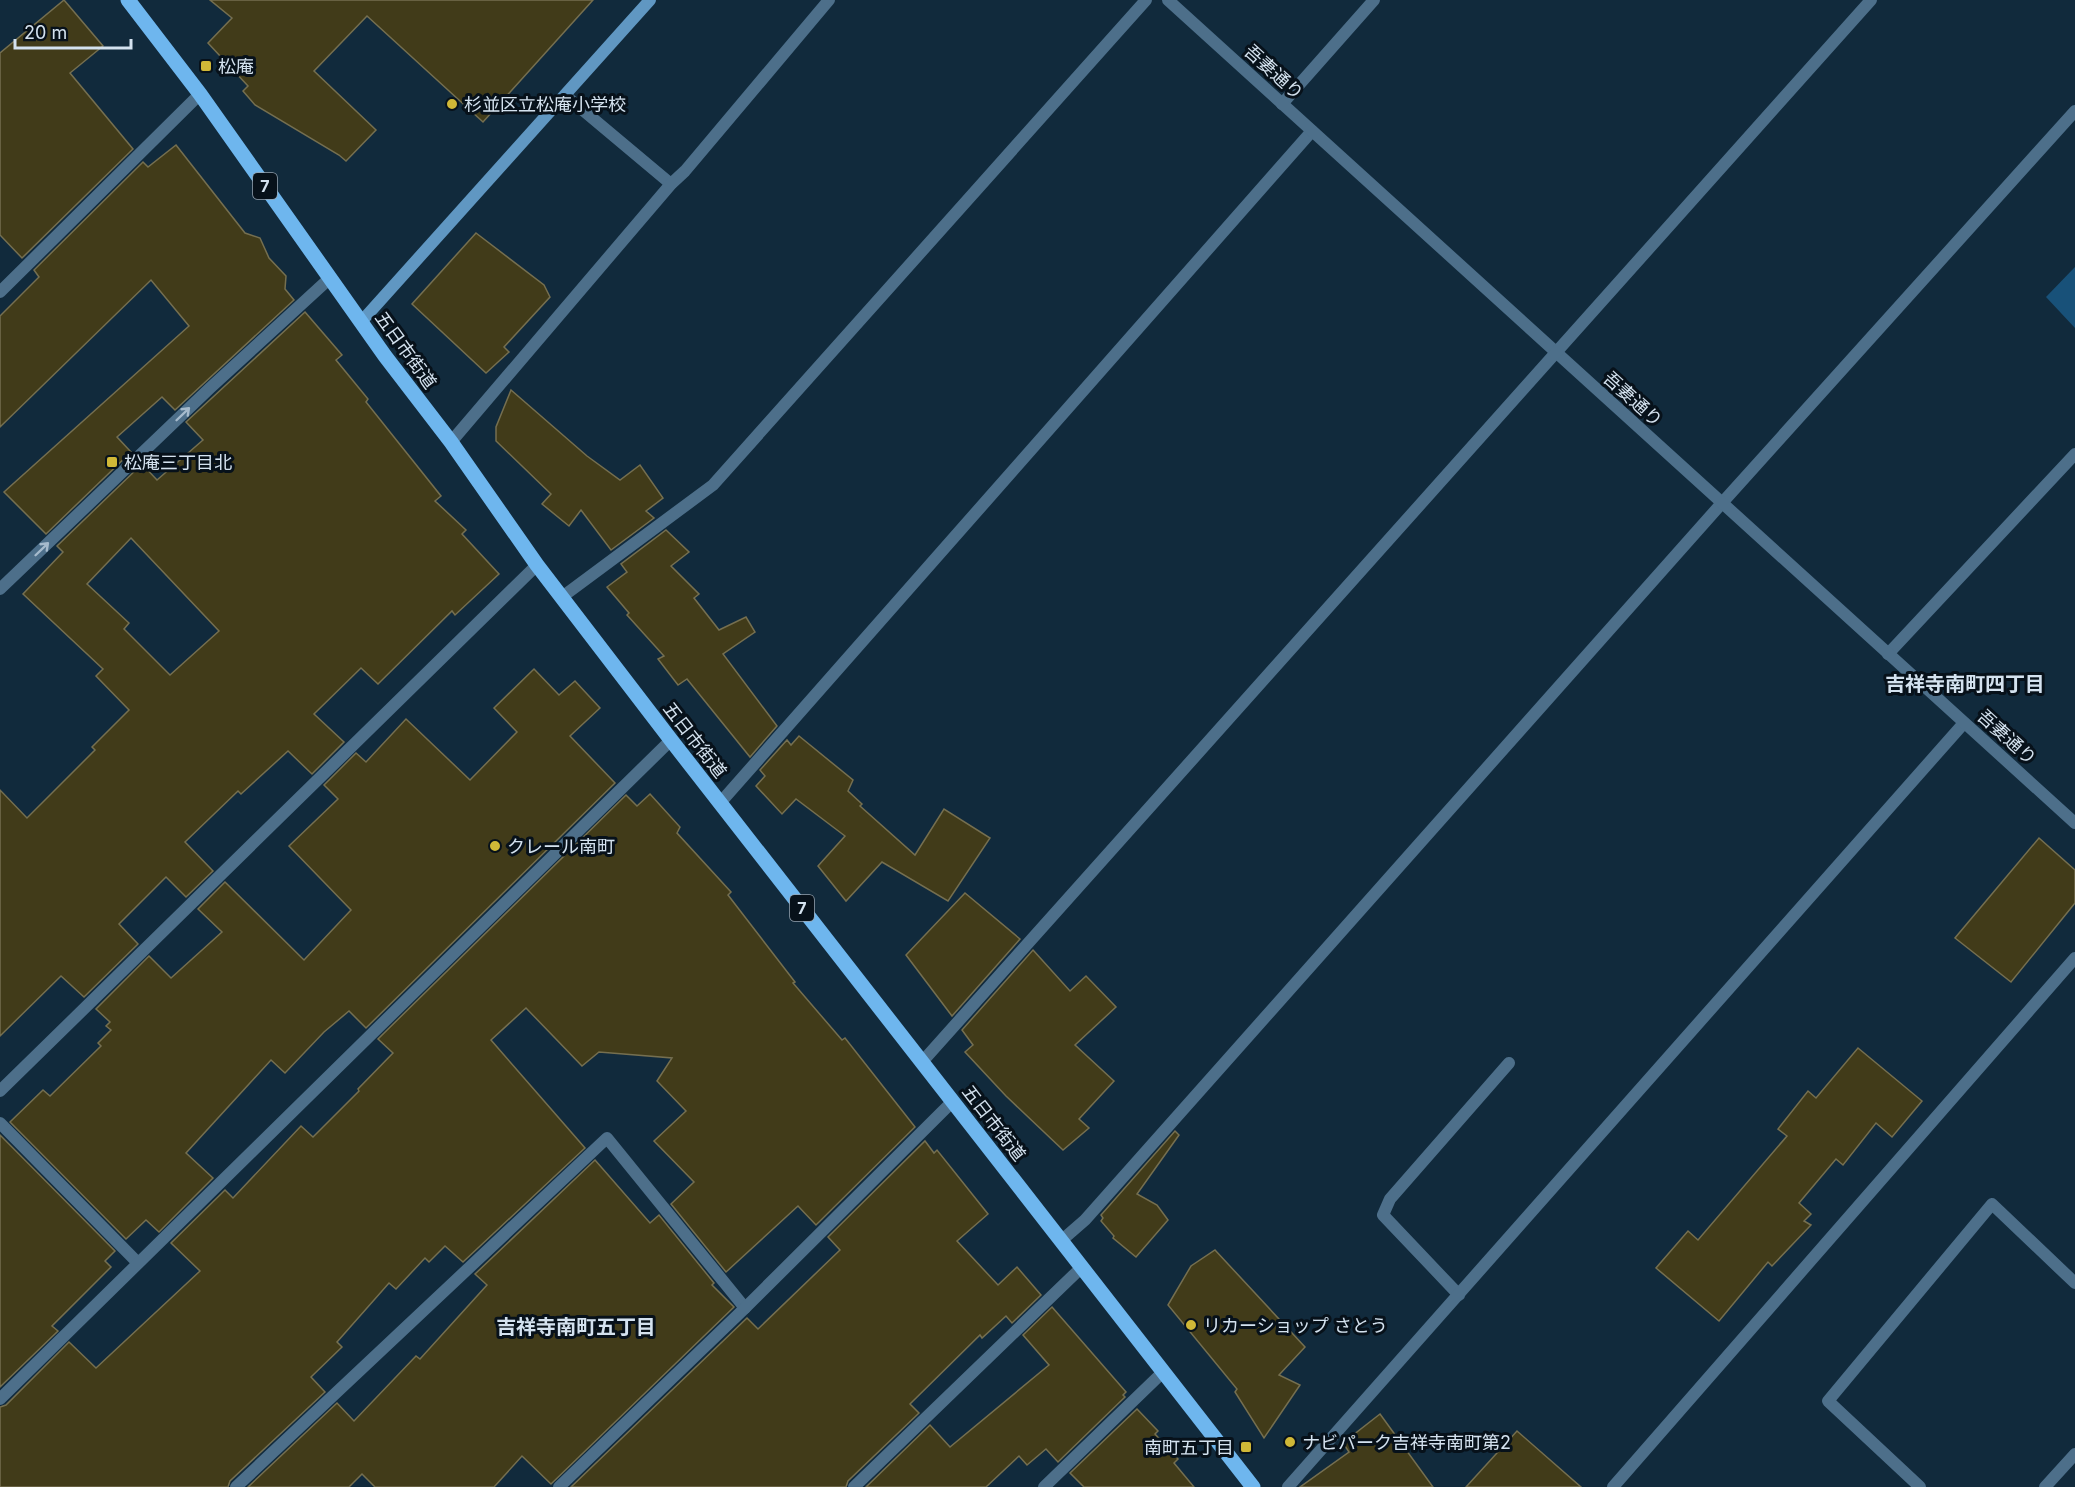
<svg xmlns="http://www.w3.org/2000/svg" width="2075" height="1487" font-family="Inter,'Noto Sans JP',sans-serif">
	<rect width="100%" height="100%" fill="#112a3c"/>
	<path fill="#185179" d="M2075,267V328L2046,297Z"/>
	<g fill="#413b19" stroke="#756f50" stroke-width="1.5" fill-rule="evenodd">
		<path d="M64,0L103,46L70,73L133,149L22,258L0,235V53Z"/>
		<path d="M210,0H593L483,122L367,16L314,71L376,130L346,161L339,155L255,105L243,91L248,86L208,43L232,18Z"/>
		<path d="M176,145L245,233L260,238L269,258L286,276L285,289L294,300L175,410L162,397L117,437L131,452L46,534L4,492L189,326L151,280L0,427V316L39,277L34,270L143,162L148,167Z"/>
		<path d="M476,233L544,285L550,297L504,347L509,352L486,373L412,304Z"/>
		<path d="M305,312L342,355L336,360L368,399L366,402L441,496L435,501L466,530L462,534L499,574L455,615L452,611L378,684L361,668L314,714L344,742L312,774L288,751L241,794L238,791L185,842L213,871L186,897L166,877L119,924L138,944L84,997L61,976L0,1036V790L27,818L95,750L92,747L129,710L96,676L103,669L23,594L63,552L57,546L142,464L157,480L203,440L186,422ZM131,538L219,631L170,675L124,629L129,623L87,584Z"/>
		<path d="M511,390L587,456L620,480L640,465L663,498L646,511L654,518L611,550L581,510L569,526L542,504L551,494L496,441V427Z"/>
		<path d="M666,530L689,552L671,566L699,594L694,598L719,630L746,617L755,632L723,654L777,726L750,757L687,679L678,685L658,659L664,656L627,615L629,613L607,587L627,572L621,564Z"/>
		<path d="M534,669L559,695L575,681L600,708L570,736L615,783L366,1028L349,1011L324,1032L285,1073L271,1060L186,1153L213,1178L159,1232L146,1220L126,1239L10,1122L43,1090L50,1096L101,1046L98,1043L111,1030L106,1026L110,1022L96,1009L149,956L171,978L222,932L198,909L225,882L304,960L351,910L289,846L338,799L324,785L356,753L366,762L406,719L470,780L517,732L494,708Z"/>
		<path d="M799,736L853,780L848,791L862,804L860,806L915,855L944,809L990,838L948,901L882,862L846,901L818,866L845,836L796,799L782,814L756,786L765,776L760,770L787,740L791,745Z"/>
		<path d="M650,794L680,827L677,833L731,892L728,895L795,982L793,983L842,1040L845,1038L915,1127L816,1225L798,1206L726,1272L671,1204L694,1182L654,1141L686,1111L657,1081L672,1058L599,1052L582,1066L526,1008L491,1040L585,1148L463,1262L445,1246L429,1262L425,1258L396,1289L389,1283L337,1342L342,1347L311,1377L325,1392L230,1481L228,1487H0V1407L6,1405L69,1342L96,1368L200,1271L171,1243L225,1190L233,1198L301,1126L313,1137L359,1091L358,1089L393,1053L378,1039L626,795L637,806Z"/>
		<path d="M2039,838L2075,870V903L2011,982L1955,938Z"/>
		<path d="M965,893L1020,939L952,1016L906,955Z"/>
		<path d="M1033,950L1070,991L1086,976L1116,1007L1075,1045L1114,1081L1079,1119L1089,1128L1063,1150L1006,1096L965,1052L973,1045L962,1030Z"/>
		<path d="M1858,1048L1922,1101L1892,1137L1876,1123L1843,1165L1836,1159L1799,1203L1811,1214L1804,1221L1811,1225L1772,1266L1768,1262L1719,1321L1656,1268L1688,1231L1698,1240L1787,1136L1778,1129L1808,1091L1816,1098Z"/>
		<path d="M1175,1131L1179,1135L1137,1194L1157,1205L1168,1220L1136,1257L1113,1238L1114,1236L1101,1221L1103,1218L1101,1215Z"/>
		<path d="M0,1135L115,1251L105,1261L111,1267L52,1326L58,1331L0,1387Z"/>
		<path d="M925,1141L934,1153L937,1150L988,1214L957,1241L998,1285L1017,1267L1041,1295L1012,1323L1006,1316L982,1338L980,1335L910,1404L919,1413L848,1481L846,1487H571L747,1318L758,1329L840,1250L828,1237Z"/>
		<path d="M595,1160L650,1223L659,1215L714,1283L712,1285L734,1307L551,1484L522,1456L494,1487H375L362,1474L349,1487H248L337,1403L354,1421L416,1356L420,1359L487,1285L475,1274Z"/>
		<path d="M1215,1250L1305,1347L1279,1375L1300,1385L1264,1438L1235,1392L1237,1389L1168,1305L1191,1266Z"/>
		<path d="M1052,1307L1126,1392L1123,1395L1125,1397L1058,1462L1046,1449L1027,1465L1019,1456L986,1487H866L930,1425L950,1447L1049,1365L1023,1335Z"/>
		<path d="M1137,1409L1158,1431L1155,1434L1178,1459L1174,1463L1194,1487H1084L1070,1473Z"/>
		<path d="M1380,1414L1433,1487H1300L1349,1452L1343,1443Z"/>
		<path d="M1517,1431L1581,1487H1466Z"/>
	</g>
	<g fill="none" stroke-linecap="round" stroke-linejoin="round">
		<g stroke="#4d6f8a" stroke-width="12">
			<path d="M566,96L671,184"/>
			<path d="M1282,104L1374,0"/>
			<path d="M0,292L200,94"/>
			<path d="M451,442L671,184L685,171L829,0"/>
			<path d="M562,597L713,485L1146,0"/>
			<path d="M1888,654L2075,454"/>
			<path d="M720,803L1312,131"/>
			<path d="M0,1091L537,565"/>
			<path d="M0,1123L138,1263"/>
			<path d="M1062,1240L1085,1220L1722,503L2075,111"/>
			<path d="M1459,1295L1383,1215L1390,1199L1509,1063"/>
			<path d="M0,1399L671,740"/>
			<path d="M236,1487L607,1138L745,1308"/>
			<path d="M1044,1487L1163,1372"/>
			<path d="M1288,1487L1964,723"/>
			<path d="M1920,1487L1828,1401L1992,1204L2075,1283"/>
			<path d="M2045,1487L2075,1454"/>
		</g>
		<g stroke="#4d6f8a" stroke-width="12">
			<path d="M1168,0L2075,823"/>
			<path d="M0,589L210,388L330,278"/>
			<path d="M922,1062L1871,0"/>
			<path d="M559,1487L745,1308L952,1102"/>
			<path d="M854,1487L1082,1267"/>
			<path d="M1613,1487L2075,958"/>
		</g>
		<path stroke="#6097c2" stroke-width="12" d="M361,322L650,0"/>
		<path stroke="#6eb6ee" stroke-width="15" d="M128,0L200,94L385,356L451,442L537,565L671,740L1253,1487"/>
	</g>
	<defs><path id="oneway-shaft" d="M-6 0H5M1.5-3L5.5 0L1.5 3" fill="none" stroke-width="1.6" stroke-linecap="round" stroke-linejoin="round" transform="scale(1.5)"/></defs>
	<g stroke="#a5bacc">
		<use href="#oneway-shaft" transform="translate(183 414) rotate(-44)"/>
		<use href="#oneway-shaft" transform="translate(42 549) rotate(-44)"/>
	</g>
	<g fill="#d0b837" stroke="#07111a" stroke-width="2">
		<rect x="200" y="60" width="12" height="12" rx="3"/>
		<circle cx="452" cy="104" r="6"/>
		<rect x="106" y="456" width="12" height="12" rx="3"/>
		<circle cx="495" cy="846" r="6"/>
		<circle cx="1191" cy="1325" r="6"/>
		<circle cx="1290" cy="1442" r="6"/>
		<rect x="1240" y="1441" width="12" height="12" rx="3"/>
	</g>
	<g text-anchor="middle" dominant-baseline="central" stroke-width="6" stroke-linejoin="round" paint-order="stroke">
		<g fill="#07111a" stroke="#96a3af" stroke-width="1.5">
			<rect x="253" y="173" width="24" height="26" rx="4.5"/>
			<rect x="790" y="895" width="24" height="26" rx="4.5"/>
		</g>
		<g font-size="16" font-weight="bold" fill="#d4e2ef">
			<text x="265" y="186">7</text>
			<text x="802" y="908">7</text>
		</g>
		<g font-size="18" fill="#d4e2ef" stroke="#07111a" text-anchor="start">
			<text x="218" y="66">松庵</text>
			<text x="464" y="104">杉並区立松庵小学校</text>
			<text x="124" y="462">松庵三丁目北</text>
			<text x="507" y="846">クレール南町</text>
			<text x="1203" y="1325">リカーショップ さとう</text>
			<text x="1302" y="1442">ナビパーク吉祥寺南町第2</text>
			<text x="1234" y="1447" text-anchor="end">南町五丁目</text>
		</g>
		<g font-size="18" fill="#d4e2ef" stroke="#07111a">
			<text transform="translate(1274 72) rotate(42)">吾妻通り</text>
			<text transform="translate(406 350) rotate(54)">五日市街道</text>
			<text transform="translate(1633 399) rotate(42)">吾妻通り</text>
			<text transform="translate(2007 737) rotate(42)">吾妻通り</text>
			<text transform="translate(695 740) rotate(52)">五日市街道</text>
			<text transform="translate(994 1123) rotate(52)">五日市街道</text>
		</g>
		<g font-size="20" font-weight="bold" fill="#d4e2ef" stroke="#07111a">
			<text x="1965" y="684">吉祥寺南町四丁目</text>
			<text x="576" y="1327">吉祥寺南町五丁目</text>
		</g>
	</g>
	<path d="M15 39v9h116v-9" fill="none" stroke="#d4e2ef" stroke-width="3"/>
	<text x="24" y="39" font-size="18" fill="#d4e2ef" stroke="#07111a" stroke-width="4.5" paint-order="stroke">20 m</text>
</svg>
